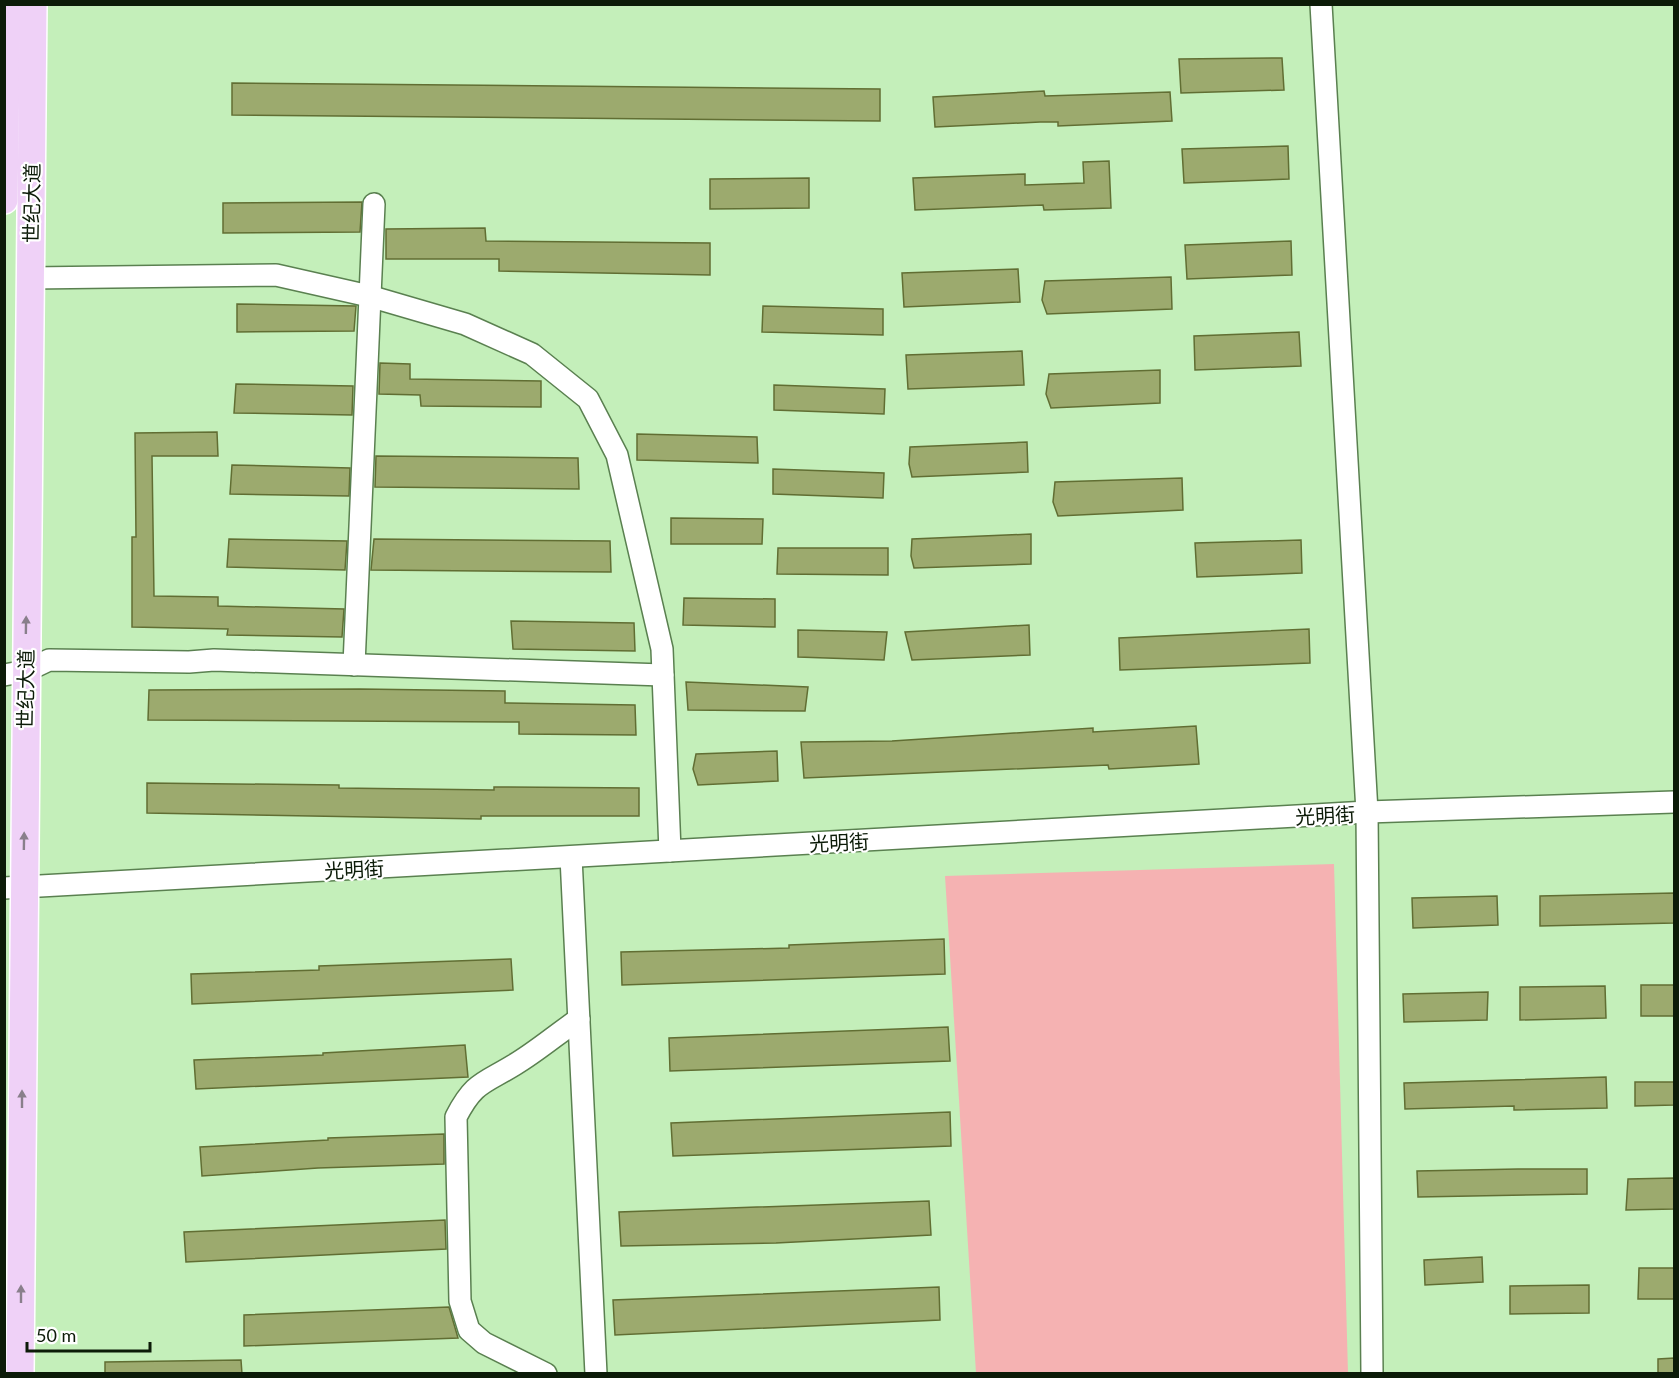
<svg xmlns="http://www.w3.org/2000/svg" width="1679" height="1378" font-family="Lato,'Noto Sans SC',sans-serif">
	<rect width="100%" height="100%" fill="#c4efba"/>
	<path fill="#f5b2b2" d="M1334,864L1348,1373H976L945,876Z"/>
	<g fill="#9caa6e" stroke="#616e33" stroke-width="1.5">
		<path d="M1282,58L1284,90L1181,93L1179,59Z"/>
		<path d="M232,83L880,89V121L232,115Z"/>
		<path d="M1044,91L1045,96L1170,92L1172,121L1058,126V122H1040L935,127L933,97Z"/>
		<path d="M1288,146L1289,179L1184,183L1182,149Z"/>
		<path d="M1109,161L1111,208L1044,210L1043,205L915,210L913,178L1025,174V185L1084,183L1083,162Z"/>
		<path d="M809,178V208L710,209V179Z"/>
		<path d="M362,202L360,232L223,233V203Z"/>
		<path d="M485,228L486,241L710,243V275L499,271V259H386V229Z"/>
		<path d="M1291,241L1292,275L1187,279L1185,245Z"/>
		<path d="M1018,269L1020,302L904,307L902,273Z"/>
		<path d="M1171,277L1172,309L1047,314L1042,300L1045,281Z"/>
		<path d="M237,304L356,306L354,331L237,332Z"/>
		<path d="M763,306L883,309V335L762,332Z"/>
		<path d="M1299,332L1301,366L1195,370L1194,336Z"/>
		<path d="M1022,351L1024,385L908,389L906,355Z"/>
		<path d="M380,363L410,364V379L541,381V407L421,406L420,395L379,394Z"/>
		<path d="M1160,370V403L1051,408L1046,394L1049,374Z"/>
		<path d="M236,384L353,386L352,415L234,413Z"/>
		<path d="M774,385L885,389L884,414L774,410Z"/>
		<path d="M217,432L218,456H152L154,596L218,597V606L344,609L342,637L227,635L228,629L132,627V537H136L135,433Z"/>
		<path d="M637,434L757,437L758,463L637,460Z"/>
		<path d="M1027,442L1028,472L912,477L909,464L910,447Z"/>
		<path d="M376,456L578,458L579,489L375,487Z"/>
		<path d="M232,465L350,468L349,496L230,494Z"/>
		<path d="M773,469L884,473L883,498L773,494Z"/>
		<path d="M1182,478L1183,510L1058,516L1053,502L1055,482Z"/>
		<path d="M671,518L763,519L762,544H671Z"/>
		<path d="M1031,534V564L914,568L911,556L912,539Z"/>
		<path d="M229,539L347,541L345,570L227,567Z"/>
		<path d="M374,539L610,541L611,572L371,570Z"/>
		<path d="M1301,540L1302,573L1197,577L1195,543Z"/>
		<path d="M778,548H888V575L777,574Z"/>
		<path d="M684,598L775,599V627L683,625Z"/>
		<path d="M511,621L634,623L635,651L513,649Z"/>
		<path d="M1029,625L1030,655L912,660L905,632Z"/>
		<path d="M1309,629L1310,663L1120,670L1119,638Z"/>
		<path d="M798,630L887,632L884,660L798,657Z"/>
		<path d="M686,682L808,687L805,711L688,710Z"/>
		<path d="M360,689L505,691V703L635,705L636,735L519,734V722L148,720L149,690Z"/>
		<path d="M1196,726L1199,764L1109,769L1108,765L804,778L801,742L892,741L1093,728V732Z"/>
		<path d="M777,751L778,781L698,785L693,769L696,754Z"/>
		<path d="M147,783L339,785V788L494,790V787L639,788V816H481V819L147,813Z"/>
		<path d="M1674,893V923L1540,926V896Z"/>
		<path d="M1497,896L1498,925L1413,928L1412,898Z"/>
		<path d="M944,939L945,974L622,985L621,952L789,948V945Z"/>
		<path d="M511,959L513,990L192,1004L191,974L319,970V966Z"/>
		<rect x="1641" y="985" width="33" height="31"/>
		<path d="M1605,986L1606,1018L1520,1020V987Z"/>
		<path d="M1488,992L1487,1020L1404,1022L1403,994Z"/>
		<path d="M948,1027L950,1061L670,1071L669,1038Z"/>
		<path d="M465,1045L468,1077L196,1089L194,1060L323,1055V1053Z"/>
		<path d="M1606,1077L1607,1108L1514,1110V1106L1405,1109L1404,1083Z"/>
		<path d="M1635,1082H1674V1105L1635,1106Z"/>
		<path d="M950,1112L951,1146L673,1156L671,1123Z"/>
		<path d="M444,1134V1164L318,1168L202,1176L200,1147L328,1140V1138Z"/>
		<path d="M1518,1169H1587V1194L1418,1197L1417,1171Z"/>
		<path d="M1674,1178V1209L1626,1210L1628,1179Z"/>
		<path d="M929,1201L931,1235L776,1243L621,1246L619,1212Z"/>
		<path d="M445,1220L446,1249L186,1262L184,1232Z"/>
		<path d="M1482,1257L1483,1282L1425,1285L1424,1260Z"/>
		<path d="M1639,1268H1674V1299H1638Z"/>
		<path d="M1589,1285V1313L1510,1314V1286Z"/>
		<path d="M939,1287L940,1320L615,1335L613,1300Z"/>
		<path d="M449,1307L458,1338L244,1346V1315Z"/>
		<path d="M1674,1358V1374H1658V1359Z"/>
		<path d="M241,1360L242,1374H105V1362Z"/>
	</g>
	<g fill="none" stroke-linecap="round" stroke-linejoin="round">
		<defs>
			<g id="minor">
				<path d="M1321,4L1367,812L1372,1374"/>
				<path d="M30,278L276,275L369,296L465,324L532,354L588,399L617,455L662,649L670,851"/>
				<path d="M354,665L374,204"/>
				<path d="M4,675L26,671L49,660L189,662L214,660L663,675"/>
				<path d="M571,857L596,1374"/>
				<path d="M4,888L1367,812L1674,802"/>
				<path d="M546,1374L484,1343L469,1330L460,1301L456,1117C474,1082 483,1084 514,1065C536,1052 557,1034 579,1019"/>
			</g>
			<g id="major">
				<path d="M4,200L7,4"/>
				<path d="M20,1374L33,4"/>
			</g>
		</defs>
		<use href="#minor" stroke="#5a8050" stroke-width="24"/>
		<use href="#major" stroke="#fff" stroke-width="30"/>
		<use href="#minor" stroke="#fff" stroke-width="21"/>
		<use href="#major" stroke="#efd1f7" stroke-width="27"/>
	</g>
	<defs><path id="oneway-solid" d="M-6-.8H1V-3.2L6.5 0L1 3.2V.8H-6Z" transform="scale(1.5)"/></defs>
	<g fill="#897f8b">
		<use href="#oneway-solid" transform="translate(26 625) rotate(-89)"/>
		<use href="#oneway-solid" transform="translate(24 841) rotate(-89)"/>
		<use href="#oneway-solid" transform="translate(22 1099) rotate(-90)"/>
		<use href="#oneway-solid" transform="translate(21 1294) rotate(-90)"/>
	</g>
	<g text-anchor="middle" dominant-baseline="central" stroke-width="4.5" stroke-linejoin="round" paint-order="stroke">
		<g font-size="20" fill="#0c1b08" stroke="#fff">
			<text transform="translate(31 203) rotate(-89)">世纪大道</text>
			<text transform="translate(25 689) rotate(-89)">世纪大道</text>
			<text transform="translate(1325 815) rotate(-3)">光明街</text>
			<text transform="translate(839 842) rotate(-3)">光明街</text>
			<text transform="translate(354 869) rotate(-3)">光明街</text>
		</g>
	</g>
	<rect width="1679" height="1378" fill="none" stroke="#0c1b08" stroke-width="12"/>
	<path d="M27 1342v9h123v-9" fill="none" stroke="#0c1b08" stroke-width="3"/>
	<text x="36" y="1342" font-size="18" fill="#0c1b08" stroke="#ffffff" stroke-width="4.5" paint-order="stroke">50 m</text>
</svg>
